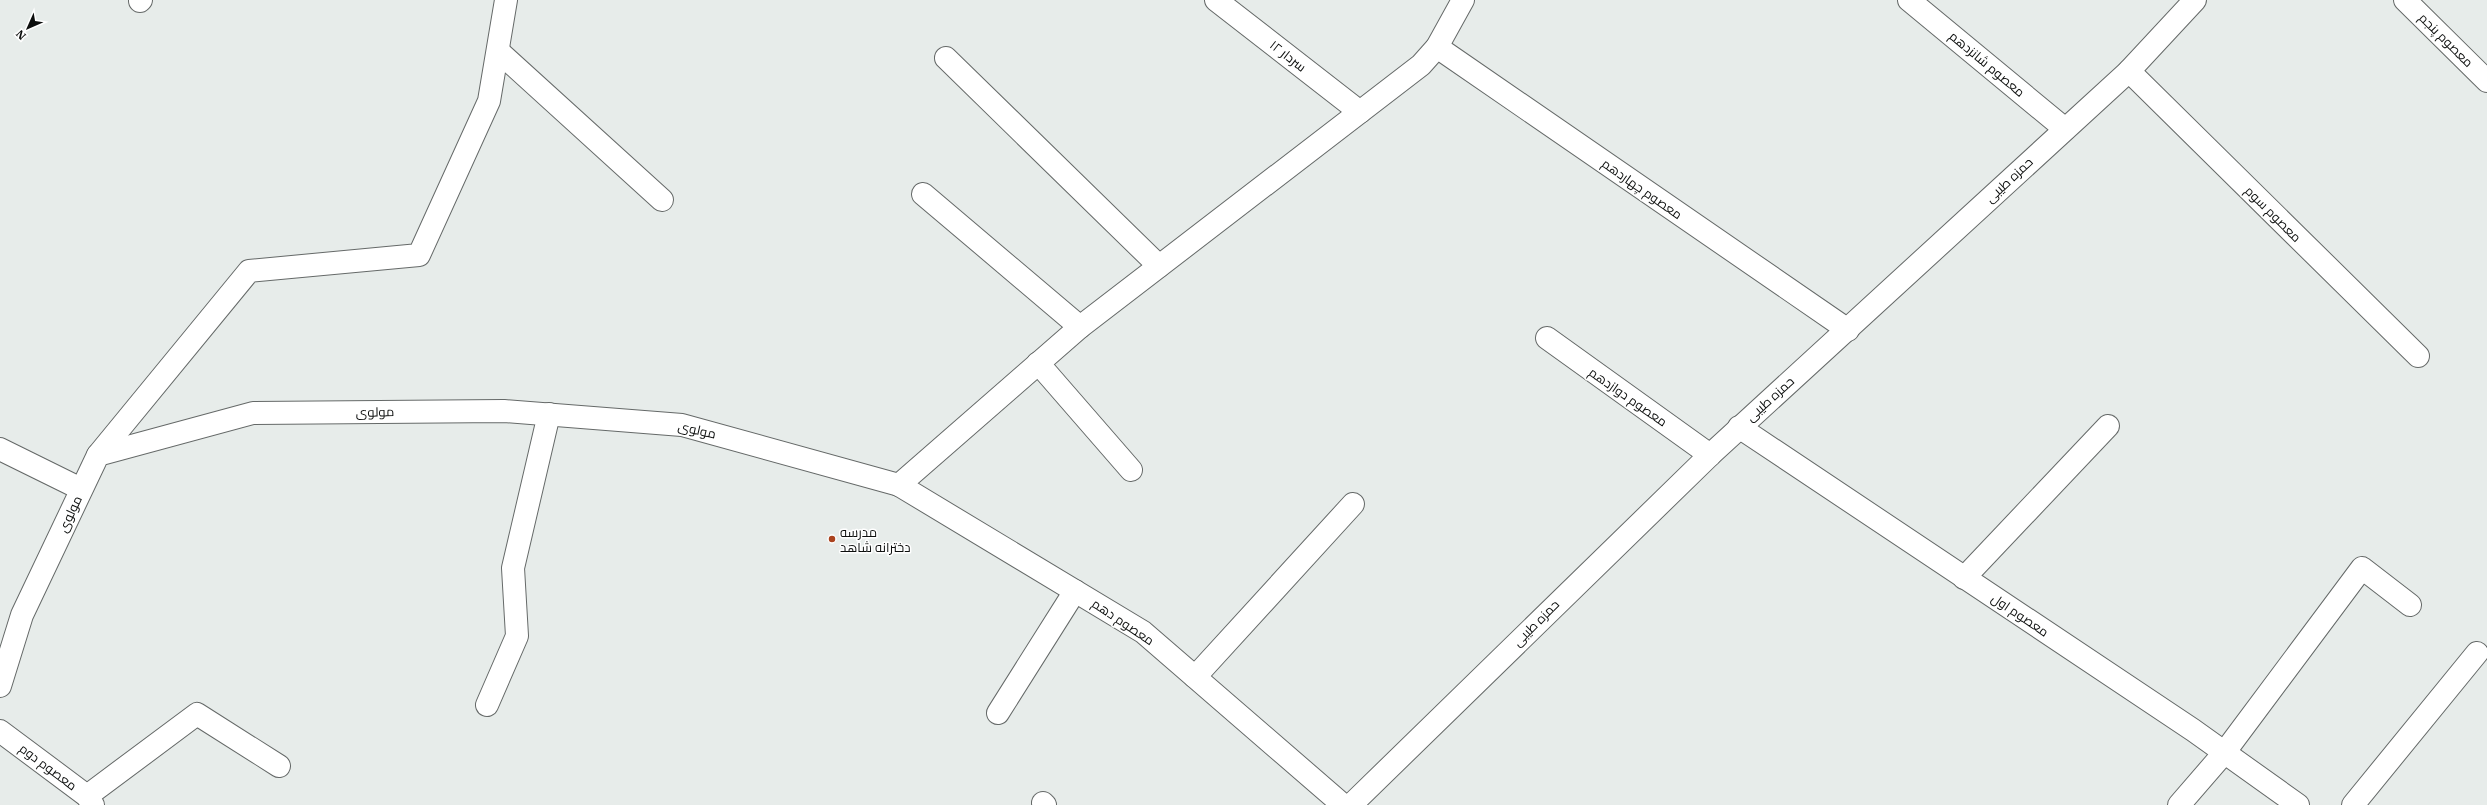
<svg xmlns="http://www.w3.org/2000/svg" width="2487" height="805" font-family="'IBM Plex Serif',Cairo,serif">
	<rect width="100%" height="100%" fill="#e7ecea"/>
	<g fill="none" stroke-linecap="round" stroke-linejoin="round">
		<defs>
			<g id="street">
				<path d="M1216,0L1360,112"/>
				<path d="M1909,0L2065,129"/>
				<path d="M2405,0L2487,81"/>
				<path d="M140,1L141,0"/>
				<path d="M1437,47L1848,330"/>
				<path d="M498,51L662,200"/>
				<path d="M946,58L1159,266"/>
				<path d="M2129,71L2418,356"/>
				<path d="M923,194L1080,327"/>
				<path d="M1547,338L1710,455"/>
				<path d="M1038,363L1131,470"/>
				<path d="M1739,427L2193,730L2298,805"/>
				<path d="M0,449L81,489"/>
				<path d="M98,455L249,271L419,255L489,101L506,0"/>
				<path d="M1964,578L2108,426"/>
				<path d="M1195,677L1353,504"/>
				<path d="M487,705L517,636L513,568L549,414"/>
				<path d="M998,713L1075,591"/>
				<path d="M0,731L87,796L93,805"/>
				<path d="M87,796L197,714L279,766"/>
				<path d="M1043,803L1045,805"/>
				<path d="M2179,805L2224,753L2362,568L2410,605"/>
				<path d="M2353,805L2477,653"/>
			</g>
			<g id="secondary">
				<path d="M899,485L1080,327L1421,65L1437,47L1463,0"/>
				<path d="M0,686L22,615L98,455L253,413L504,411L682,425L899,485L1143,632L1343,805"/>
				<path d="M1351,805L1710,455L2129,71L2195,0"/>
			</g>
		</defs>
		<use href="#street" stroke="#656968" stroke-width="24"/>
		<use href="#secondary" stroke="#656968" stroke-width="24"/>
		<use href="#street" stroke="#fff" stroke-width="22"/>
		<use href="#secondary" stroke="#fff" stroke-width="22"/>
	</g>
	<circle fill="#aa431e" stroke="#fff" stroke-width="1.5" cx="832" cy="539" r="4"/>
	<g text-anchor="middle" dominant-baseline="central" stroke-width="3" stroke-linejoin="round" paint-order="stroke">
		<g font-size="13" fill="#0c0e0d" stroke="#fff">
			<text transform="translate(2446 40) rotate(45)">معصوم پنجم</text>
			<text transform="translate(1288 56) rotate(38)">سردار ۱۲</text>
			<text transform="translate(1987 64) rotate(40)">معصوم شانزدهم</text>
			<text transform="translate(2009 180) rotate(-43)">حمزه طیبی</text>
			<text transform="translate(1642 189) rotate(35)">معصوم چهاردهم</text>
			<text transform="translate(2273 214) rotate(45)">معصوم سوم</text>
			<text transform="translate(1628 397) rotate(35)">معصوم دوازدهم</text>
			<text transform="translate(1770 399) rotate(-42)">حمزه طیبی</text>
			<text transform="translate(375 412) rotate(-1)">مولوی</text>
			<text transform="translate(697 430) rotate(13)">مولوی</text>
			<text transform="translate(70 514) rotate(-65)">مولوی</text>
			<text transform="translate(2020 615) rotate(34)">معصوم اول</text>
			<text transform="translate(1123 622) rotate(34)">معصوم دهم</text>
			<text transform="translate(1536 623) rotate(-45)">حمزه طیبی</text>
			<text transform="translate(48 767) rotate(37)">معصوم دوم</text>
		</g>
		<g font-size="13" fill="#0c0e0d" stroke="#fff" text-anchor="start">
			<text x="840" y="532">مدرسه<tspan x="840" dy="15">دخترانه شاهد</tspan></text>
		</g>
	</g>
	<g transform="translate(28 28) rotate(225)" stroke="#ffffff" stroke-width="3" paint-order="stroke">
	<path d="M0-3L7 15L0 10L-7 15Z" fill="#0c0e0d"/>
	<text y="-6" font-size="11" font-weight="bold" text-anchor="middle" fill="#0c0e0d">N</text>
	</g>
</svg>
